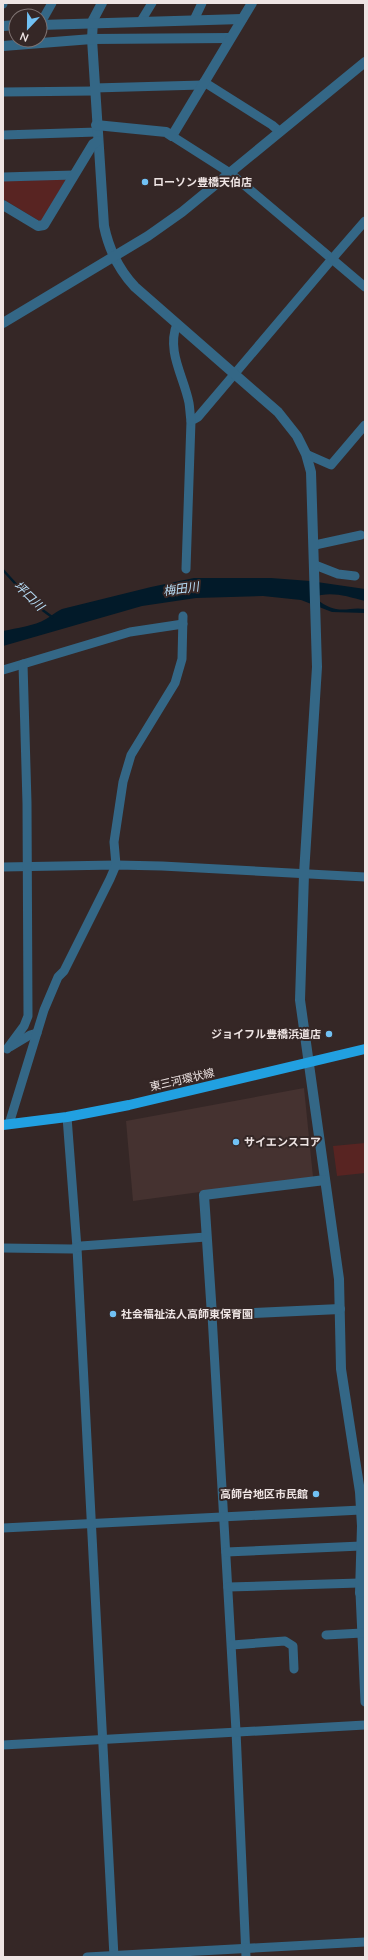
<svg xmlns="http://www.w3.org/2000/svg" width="368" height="1960" font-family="'Nunito Sans','Noto Sans JP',sans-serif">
	<rect width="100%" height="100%" fill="#352726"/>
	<path fill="#453230" d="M304,1088L313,1177L133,1201L126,1121Z"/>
	<g fill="#582422">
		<path d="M66,179L41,222L3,199V181Z"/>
		<path d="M365,1143V1173L337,1176L333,1146Z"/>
	</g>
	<path fill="#021a29" d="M194,578H271L310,581L365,589V601C346,596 331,591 313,597C319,601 328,608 336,609C347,611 353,607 365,609V613L332,612L301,600L263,596L196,598L142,606L3,646V631C17,628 34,626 46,619C52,616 55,612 62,609L151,587Z"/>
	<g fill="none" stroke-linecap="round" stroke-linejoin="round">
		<path stroke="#021a29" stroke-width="2.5" d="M3,570L33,603L52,617"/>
		<g stroke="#346786" stroke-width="9">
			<path d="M3,4V3"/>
			<path d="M194,20L202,3"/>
			<path d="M141,21L152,3"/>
			<path d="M42,25L43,19L52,3"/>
			<path d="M204,82L272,125L280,132"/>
			<path d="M94,88L202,85"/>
			<path d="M3,92L94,91"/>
			<path d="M3,135L97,132"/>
			<path d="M172,136L230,173L332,259L198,417L191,421L186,569"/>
			<path d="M3,177L74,175"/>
			<path d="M365,221L332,259L365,287"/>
			<path d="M177,324C166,351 184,377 189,403C190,409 190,415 191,421"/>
			<path d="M306,454L331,465L365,425"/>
			<path d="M315,545L361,535"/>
			<path d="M315,565L338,574L355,576"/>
			<path d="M3,670L130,632L183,624"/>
			<path d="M3,867L116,865L162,866L365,877"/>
			<path d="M10,1047L30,1035L37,1033"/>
			<path d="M7,1049L24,1026L28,1016L27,803L23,664"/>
			<path d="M67,1117L77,1248L114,1957"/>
			<path d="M9,1124L44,1010L58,977L64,971L110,879L116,865L114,842L123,782L131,755L175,683L182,659L183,616"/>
			<path d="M3,1248L72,1249L81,1246L206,1237"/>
			<path d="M212,1315L236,1731L246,1957"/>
			<path d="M3,1528L361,1510"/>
			<path d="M226,1552L361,1546"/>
			<path d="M228,1587L359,1583"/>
			<path d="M365,1593H360L365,1702"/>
			<path d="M326,1635L362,1633"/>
			<path d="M232,1645L285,1641L293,1646L294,1669"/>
			<path d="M3,1745L365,1725"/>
			<path d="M87,1957L365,1942"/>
		</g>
		<g stroke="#346786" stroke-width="10">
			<path d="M102,3L93,20L92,39L104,226C109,250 118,269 135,287L278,412L297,436L306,454L311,472L317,667L304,874L300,1000L339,1279L341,1369L360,1492L362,1526L360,1593"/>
			<path d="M40,25L242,19"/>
			<path d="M3,26L16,25"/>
			<path d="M3,46L92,39L230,38"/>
			<path d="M96,125L166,132L172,136L252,3"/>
			<path d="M3,205L38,226L44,225L93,144L98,141"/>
			<path d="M3,323L148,236L182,212L365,62"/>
			<path d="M325,1180L204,1195L212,1315L340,1309"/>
		</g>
		<path stroke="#21a0e1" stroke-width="10" d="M3,1125L67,1117L129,1105L365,1049"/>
	</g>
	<g fill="#71c1f4" stroke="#352726" stroke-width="1.5">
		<circle cx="145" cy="182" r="4"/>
		<circle cx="329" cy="1034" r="4"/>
		<circle cx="236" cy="1142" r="4"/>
		<circle cx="113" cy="1314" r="4"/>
		<circle cx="316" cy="1494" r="4"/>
	</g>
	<g text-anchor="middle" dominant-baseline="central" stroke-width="4" stroke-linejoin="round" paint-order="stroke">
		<g font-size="11" font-weight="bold" fill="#eee4e3" stroke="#352726" text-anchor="start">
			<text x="153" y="182">ローソン豊橋天伯店</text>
			<text x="321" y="1034" text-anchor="end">ジョイフル豊橋浜道店</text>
			<text x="244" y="1142">サイエンスコア</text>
			<text x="121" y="1314">社会福祉法人高師東保育園</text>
			<text x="308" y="1494" text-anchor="end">高師台地区市民館</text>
		</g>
		<g font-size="11" fill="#eee4e3" stroke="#352726">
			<text transform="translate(182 1080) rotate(-13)">東三河環状線</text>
		</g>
		<g font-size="12" font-style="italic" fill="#b9dff9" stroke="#352726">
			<text transform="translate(181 589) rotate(-8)">梅田川</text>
			<text transform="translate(29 596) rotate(44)">坪口川</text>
		</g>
	</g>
	<rect width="368" height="1960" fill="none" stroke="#eee4e3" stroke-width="8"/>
	<g transform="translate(28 28) rotate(202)"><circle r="19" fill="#352726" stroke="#7f7372"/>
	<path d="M0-3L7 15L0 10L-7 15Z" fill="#71c1f4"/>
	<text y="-6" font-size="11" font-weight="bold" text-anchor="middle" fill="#eee4e3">N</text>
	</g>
</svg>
